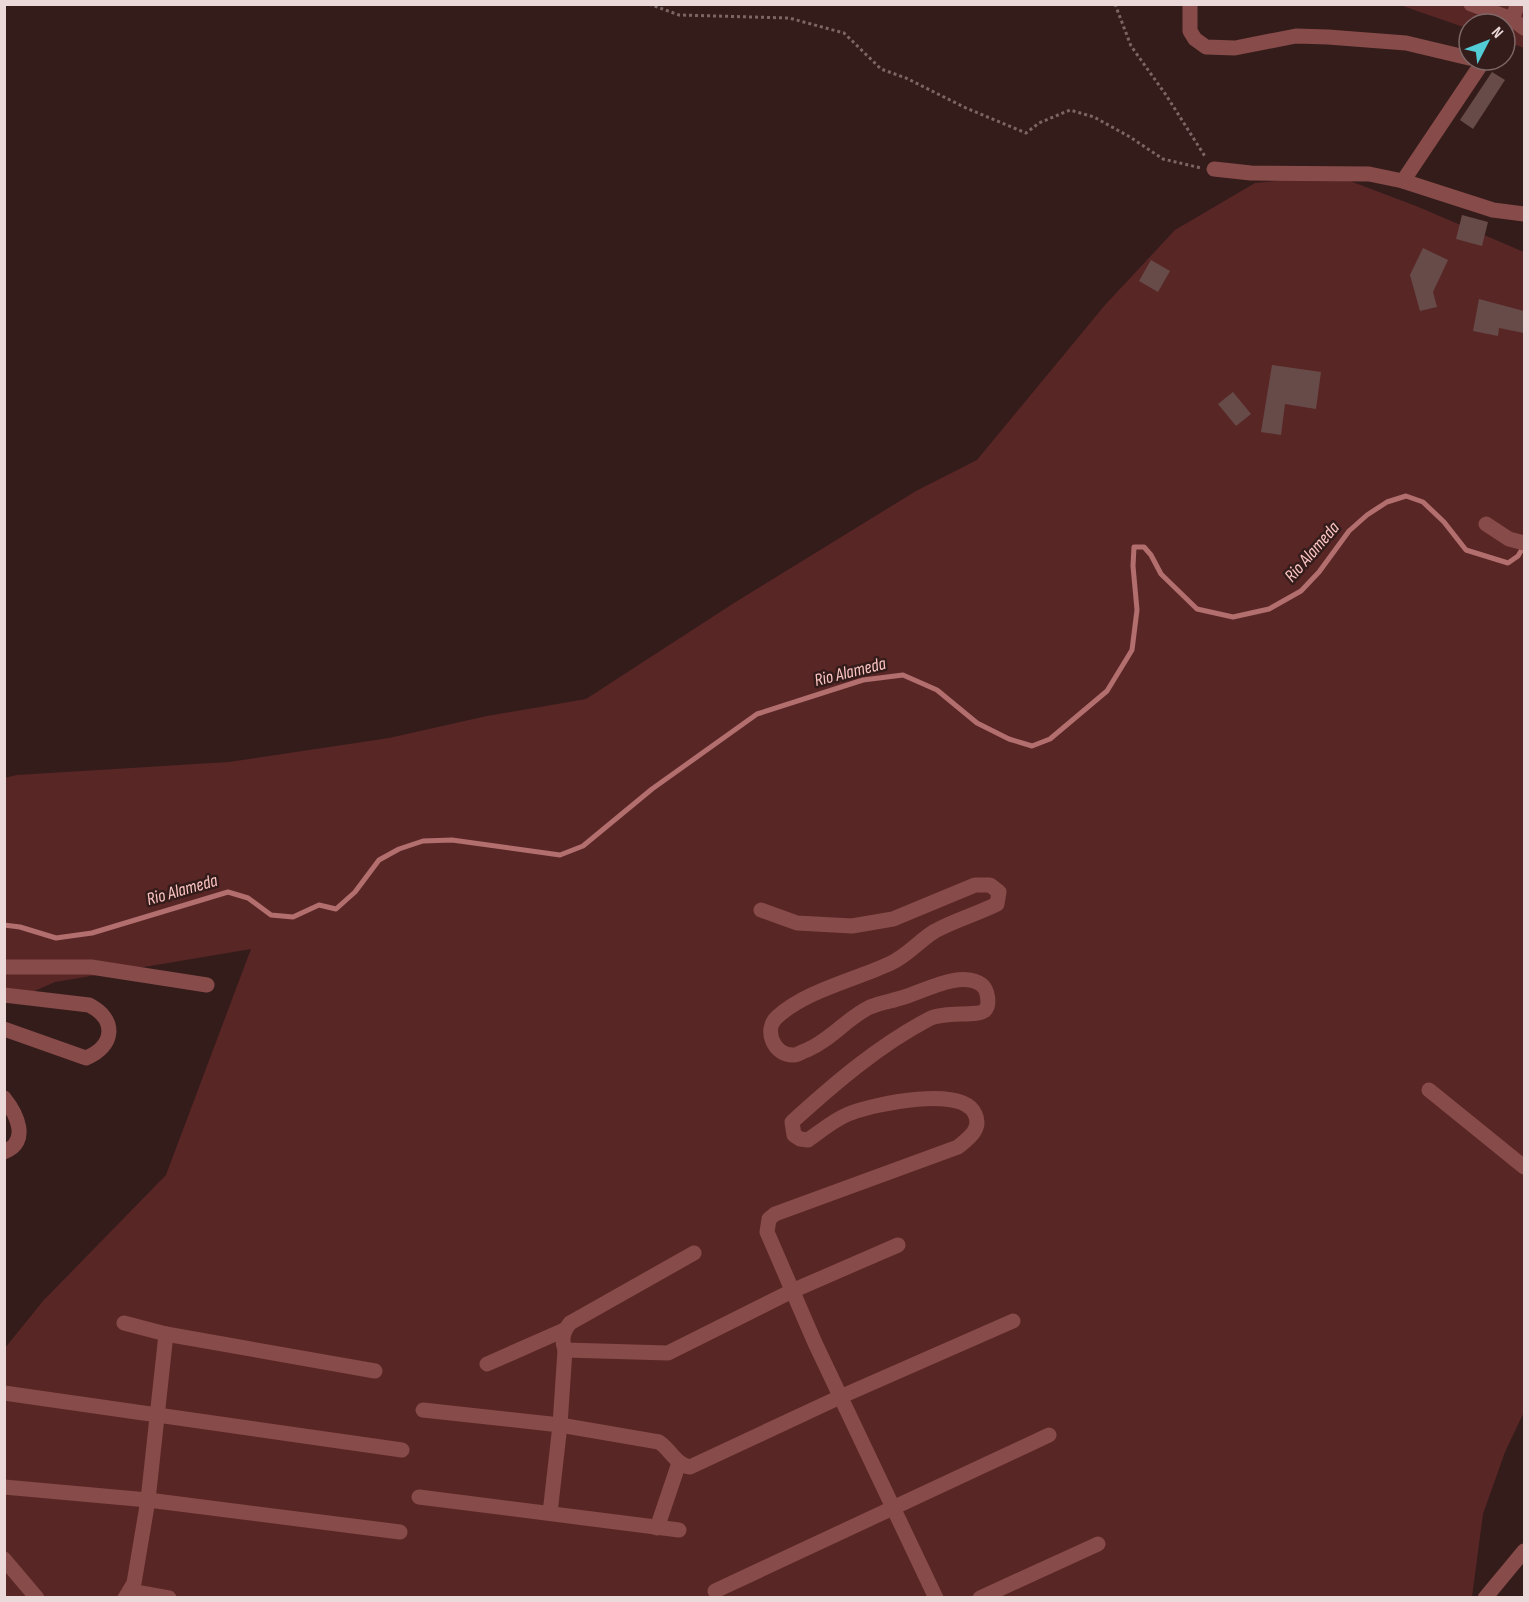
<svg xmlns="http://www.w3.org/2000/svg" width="1529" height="1602" font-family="'Sofia Sans Condensed',sans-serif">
	<rect width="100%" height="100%" fill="#341c1b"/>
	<g fill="#592626">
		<path d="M1400,5H1524V48L1505,41V24H1469V29Z"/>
		<path d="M1334,175L1416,206L1524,252V1412L1505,1452L1483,1514L1472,1597H5V1348L43,1301L166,1175L251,949L55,982L5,1004L4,778L17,775L229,762L389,738L487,716L586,699L734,603L916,491L977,460L1105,305L1175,230L1255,183Z"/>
	</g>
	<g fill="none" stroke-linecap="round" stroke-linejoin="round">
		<path stroke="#b36e6e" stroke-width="5" d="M4,925L20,927L56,938L92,933L228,892L248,898L271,915L293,917L319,905L336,909L355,892L379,860L399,849L423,841L452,840L560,855L583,846L652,789L757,714L863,680L903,675L937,690L977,723L1009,739L1032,746L1050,739L1107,691L1132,650L1137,610L1133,566L1134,547H1144L1151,555L1161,574L1197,609L1233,617L1269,609L1301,591L1319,572L1349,531L1367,515L1387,502L1406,496L1423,502L1444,522L1466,550L1508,563L1518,556L1524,546"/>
	</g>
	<g fill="#674b49">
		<path d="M1492,72L1505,80L1473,129L1460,120Z"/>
		<path d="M1462,215L1488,222L1482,246L1456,239Z"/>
		<path d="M1423,248L1448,260L1433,292L1437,307L1420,311L1410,275Z"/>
		<path d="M1151,260L1170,271L1158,292L1139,281Z"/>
		<path d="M1479,299L1524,311V333L1499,328L1498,336L1473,331Z"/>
		<path d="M1272,365L1321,372L1316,409L1285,404L1281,435L1261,432Z"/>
		<path d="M1233,392L1251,414L1236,426L1218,404Z"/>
	</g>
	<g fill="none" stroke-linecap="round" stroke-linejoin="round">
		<g stroke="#7b6665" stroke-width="3" stroke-dasharray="3 3" stroke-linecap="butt">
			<path d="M649,4L679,15L789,18L844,33L881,69L906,78L966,108L1026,133L1039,123L1070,110L1094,117L1130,137L1163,159L1201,168"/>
			<path d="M1115,4L1131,46L1166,95L1206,158"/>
		</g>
		<g stroke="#874b49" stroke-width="15">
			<path d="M1190,4V31L1195,39L1206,47L1235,48L1296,36L1328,37L1406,43L1469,58"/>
			<path d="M1471,4L1512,19L1505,28"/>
			<path d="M1518,4L1512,19L1524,28"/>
			<path d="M1214,169L1251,173L1369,174L1403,181L1493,210L1524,214"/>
			<path d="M1403,181L1484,60"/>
			<path d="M1486,524L1509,539L1524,543"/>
			<path d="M761,910L797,923L852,926L893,919L975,885H990L999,892L997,904C977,914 955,920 935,931C920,940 908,955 891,963C855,980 807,990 777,1017C763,1030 774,1056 794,1055C798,1055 803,1051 807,1050C831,1040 848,1017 870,1007C880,1003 891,1001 901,998C923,992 961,969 982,985C988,990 990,1005 985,1010C979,1017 944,1011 929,1019C878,1046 835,1083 792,1122L794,1135L800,1139L808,1140C821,1131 836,1118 851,1113C875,1104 963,1085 975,1114C982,1129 969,1138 958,1147L775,1214L769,1219L767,1232L815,1343L936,1598"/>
			<path d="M4,967H91L207,985"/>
			<path d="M4,995L89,1005C117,1019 115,1046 86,1058L4,1029"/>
			<path d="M1429,1090L1524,1167"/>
			<path d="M4,1098C16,1113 31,1142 4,1152"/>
			<path d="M124,1323L166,1334L148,1500L134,1583L125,1598"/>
			<path d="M166,1334L375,1371"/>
			<path d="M565,1350C561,1339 563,1332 570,1323L694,1253"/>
			<path d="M487,1364L564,1330"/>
			<path d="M4,1393L402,1450"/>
			<path d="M423,1410L560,1425L659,1442C670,1449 676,1465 690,1467L840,1397L1013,1321"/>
			<path d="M4,1487L148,1500L400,1532"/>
			<path d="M419,1497L679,1530"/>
			<path d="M550,1513L560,1425L565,1350L668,1353L792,1291L898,1245"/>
			<path d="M657,1528L679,1463"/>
			<path d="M4,1559L37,1598"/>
			<path d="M130,1591L169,1598"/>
			<path d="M715,1591L1049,1435"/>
			<path d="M980,1598L1098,1544"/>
			<path d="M1485,1598L1524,1551"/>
		</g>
	</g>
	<g text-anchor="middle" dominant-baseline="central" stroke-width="5" stroke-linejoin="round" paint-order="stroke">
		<g font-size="18" font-style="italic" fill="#fbc5c2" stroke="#341c1b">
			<text transform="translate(1312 552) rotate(-49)">Rio Alameda</text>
			<text transform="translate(850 672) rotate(-14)">Rio Alameda</text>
			<text transform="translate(182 890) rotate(-16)">Rio Alameda</text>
		</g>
	</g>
	<rect width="1529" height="1602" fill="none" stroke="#ead9d8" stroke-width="12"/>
	<g transform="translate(1487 42) rotate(48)"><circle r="28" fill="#341c1b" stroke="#7d6867" stroke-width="1.5"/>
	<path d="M0-4.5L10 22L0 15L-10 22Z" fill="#52ccd5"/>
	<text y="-9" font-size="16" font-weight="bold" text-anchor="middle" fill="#ead9d8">N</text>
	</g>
</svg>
